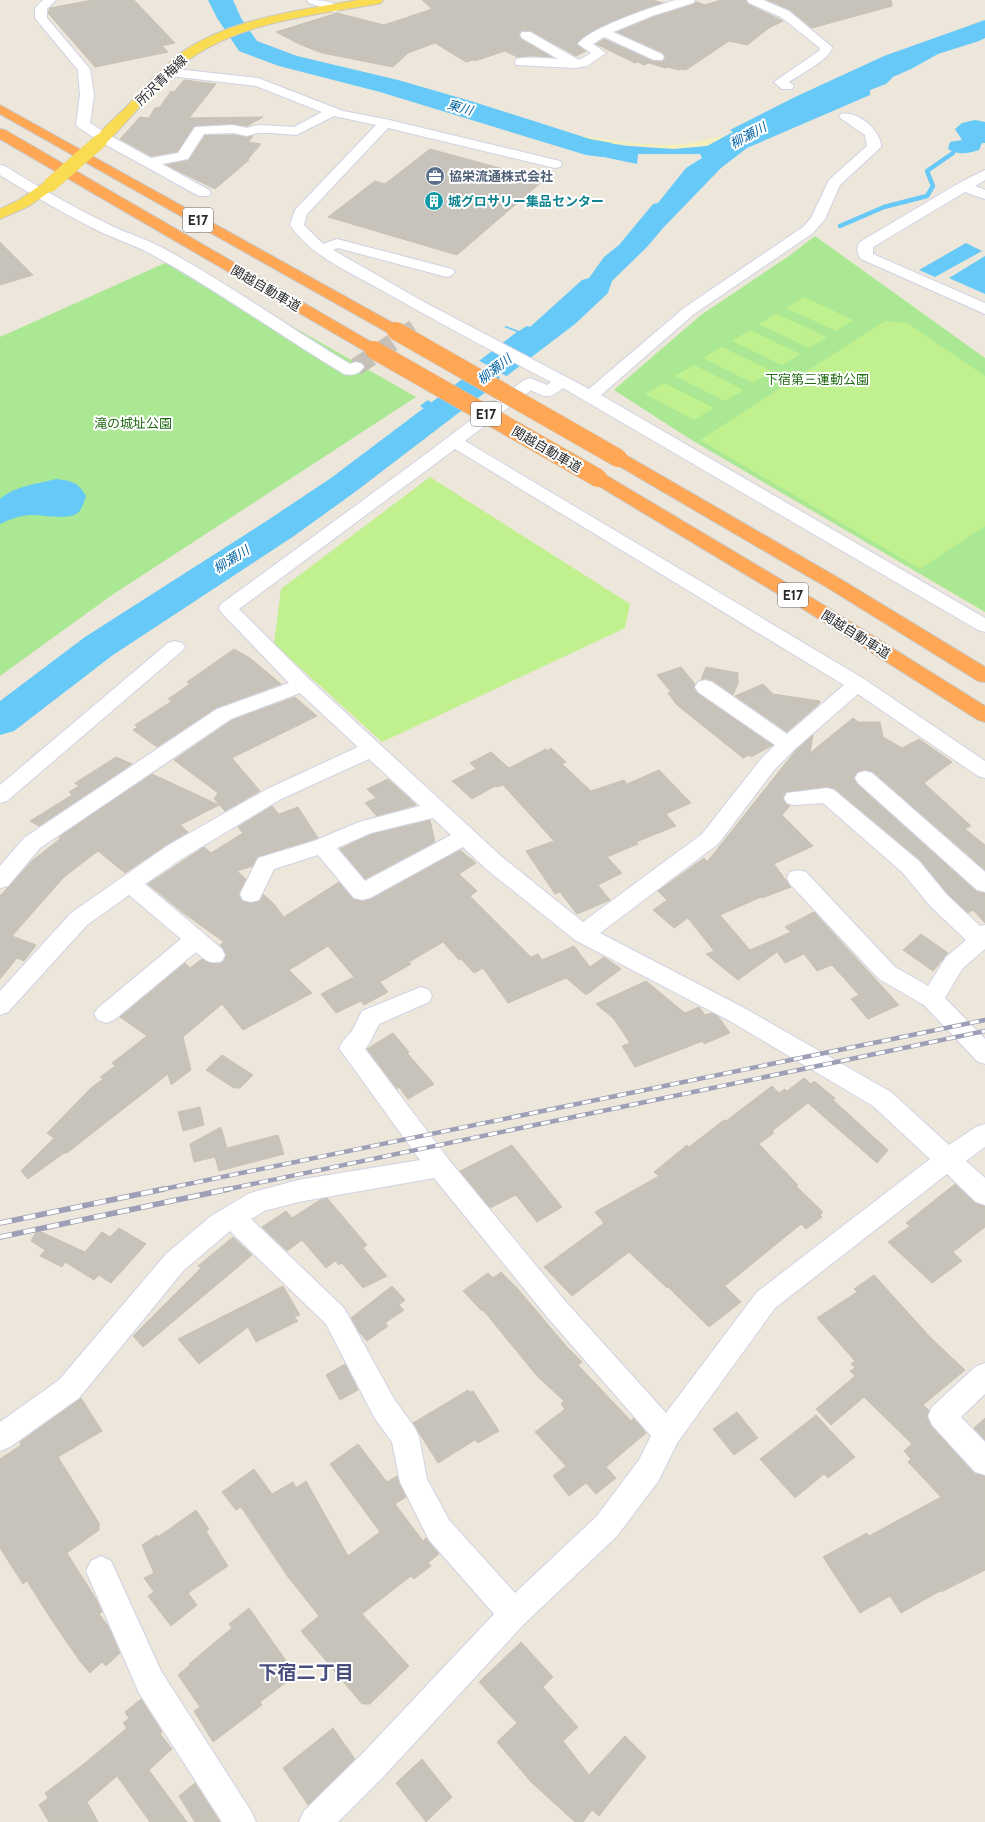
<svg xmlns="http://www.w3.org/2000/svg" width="985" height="1822" font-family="Cabin,'Noto Sans JP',sans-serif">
	<rect width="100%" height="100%" fill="#ede6da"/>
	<g fill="#abe893">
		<path d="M815,236L985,358V612L690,439L614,390L701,315L789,256Z"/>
		<path d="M174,259L416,397L112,595L0,676V337Z"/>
	</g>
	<path fill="#f5efbb" d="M572,134C608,140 646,147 683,144C697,142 711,138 725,136L707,146L674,149L602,143L581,139Z"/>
	<g fill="#c1f08e">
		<path d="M804,297L853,320L836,331L786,308Z"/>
		<path d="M777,313V314L827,337L809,348L759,324Z"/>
		<path d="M885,321L907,323L985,376V526L920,569L700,440Z"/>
		<path d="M750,330L800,354L782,365L732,341Z"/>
		<path d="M722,347L772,371L753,383L703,358Z"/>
		<path d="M694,365L744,390L725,401L675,376Z"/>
		<path d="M664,383L714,408L694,420L645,394Z"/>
		<path d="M430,477L630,604L625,628L382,742L274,644L281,589Z"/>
	</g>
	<g fill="#66c9f7">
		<path d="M985,20V38L979,41L938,54L913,68L893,77L886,84L870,90V95L747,148L721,168L663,228L647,247L612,281L608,293L575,324L446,422L420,406L517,332L504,327L506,326L519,331L527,326L530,327L582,280L589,278L604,257L619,245L653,204L658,203L686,168L702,158L700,154H638L637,164L580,152L538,139L552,128L572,134L581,139L628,146L674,149L707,146L733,132L730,130L795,97L884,56Z"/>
		<path d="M975,120L985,122V143H982L979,150C969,153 958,156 948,149L950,142L962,140L955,129L962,123Z"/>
		<path d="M966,243L982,251L935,277L919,270Z"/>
		<path d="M985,256V294L949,278Z"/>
		<path d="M56,479C72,481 78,482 86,496C84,502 82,511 76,514C66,520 44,515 32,515C21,515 10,519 0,524V499C15,486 37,484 56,479Z"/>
	</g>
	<path fill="#ede6da" d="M478,360L508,377L455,417L426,399Z"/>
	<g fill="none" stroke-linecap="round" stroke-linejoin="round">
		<path stroke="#66c9f7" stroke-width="4.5" d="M840,226L884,207L927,196L933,186L927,171L953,153"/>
		<g fill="#66c9f7" fill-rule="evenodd">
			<path d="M208,0H233L241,18L257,41L297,56L398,80L474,102L590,139L612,143L616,149L612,155L602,157L586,155L380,92L279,66L239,51L217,18Z"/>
			<path d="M484,368L495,371L500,378L495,385L355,492L294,536L113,655L14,731L0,735V701L85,637L268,520L331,478L473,371Z"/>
		</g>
	</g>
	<g fill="#c8c3ba" stroke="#c8c2b4">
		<path d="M92,0H134L175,43L162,46L168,52L95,67L48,13L50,8Z"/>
		<path d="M422,0H653L663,3L623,17L594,30L577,43V45L586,51L576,56L531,31L522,30L519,34L521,39L552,57L532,56L517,57L505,51L475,61L473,60L466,62L435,43L408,53L393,67L322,53L299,44L276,32L337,13L384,25L432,9Z"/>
		<path d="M721,0H746L748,4L783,21L769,28L747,45L729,41L686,70L681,69L679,70L667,67L665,68L649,63L644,65L638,62L635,63L596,44L604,39L653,61L662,62L665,58L663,53L617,32L653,17L693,4L697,2L705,5Z"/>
		<path d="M767,0H891L892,6L812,28L790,10Z"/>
		<path d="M184,80L216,84L189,118L263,117L247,126L233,124L195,126L177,152L151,156L120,139L140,117L149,118L155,108L160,107L171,91L174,92Z"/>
		<path d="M205,135H233L247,137L253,136L248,142L261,144L248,159L249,160L215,189L166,165L189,160Z"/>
		<path d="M430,149L544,180L457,255L328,217L375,181L385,184Z"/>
		<path d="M0,242L33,275L0,285Z"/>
		<path d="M234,649L250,658L281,684L216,708L157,747L133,730L138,727L135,725L172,701L168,699L190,684L187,682Z"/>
		<path d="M681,667L695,684L694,688L697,693L773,745L751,757L749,755L743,758L677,705L668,693L671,692L657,675Z"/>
		<path d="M706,667L738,673V683L733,695L713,681L705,679L701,680Z"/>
		<path d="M763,684L773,694L820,701L819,704L787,732L735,696Z"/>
		<path d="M295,697L317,716L232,758L260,791L225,811L214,799L218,793L174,760L232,720Z"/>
		<path d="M853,718L858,722H880L883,737L902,748L919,739L952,762L924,783L971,826L965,829L985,845V870L873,772L865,770L858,772L854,779L857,784L976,891L985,893V923L973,910L968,913L948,894L920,860L835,789L827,787L787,792L783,797L786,804L790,806L782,815L813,846L774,864L791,887L762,898L761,897L720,915L750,950L791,932L785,927L814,912L899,1005L868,1019L851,999L859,995L832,965L817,971L804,954L785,963L777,952L738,980L706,954L714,951L688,918L674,928L653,910L667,900L658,891L704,858L707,862L796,750L813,735L810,753Z"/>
		<path d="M551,748L566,762L562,764L591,791L624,780L627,784L659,770L691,803L666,814L676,826L636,842L638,844L607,857L622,873L598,885L610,900L577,914L560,892L555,894L526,851L554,841L503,785L497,787L495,786L472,799L452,781L476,769L470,763L491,752L509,768L546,749L547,751Z"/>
		<path d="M116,757L132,764L39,826L30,821L72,795L69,792L79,786L75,783Z"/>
		<path d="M152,774L219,805L180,825L188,832L166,845L125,873L98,851L64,877L12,936L36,945L24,961L17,958L0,979V896L33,860L61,838L59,837Z"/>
		<path d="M388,779L410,799L416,805L377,816L365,803L376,798L367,789Z"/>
		<path d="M272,806L279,814L298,807L318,838L258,857L253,866L237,871L246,879L239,893L243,901L251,903L259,901L263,894L273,903L284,917L339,882L353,899L362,901L371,899L460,850L476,863L459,874L477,891L470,896L531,957L538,954L542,960L574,946L590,967L604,957L621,969L586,995L566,978L508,1003L483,968L474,973L461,959L459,960L443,942L409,962L411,964L380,982L388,992L364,1005L361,1001L336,1013L321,994L354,977L328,946L289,970L312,993L243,1030L222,1004L183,1037L191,1070L171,1085L168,1074L67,1153H64L28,1179L21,1171L54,1138L47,1133L91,1088L103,1079L100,1077L115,1066L112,1063L147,1036L120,1017L185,963L190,968L202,959L210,963L218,964L223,962L226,956L223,948L220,945L224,942L182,912L148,884L204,847L211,853L243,833L238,827Z"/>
		<path d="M430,820L435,842L365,879L340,849L371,834Z"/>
		<path d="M921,934L948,953L933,971L903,950Z"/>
		<path d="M646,981L685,1013L699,1007L705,1015L711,1013L718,1016L730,1033L704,1044L703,1041L635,1067L622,1046L630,1043L614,1019L596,1004Z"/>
		<path d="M393,1033L409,1052L407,1053L434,1084L408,1099L399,1087L397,1089L367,1049Z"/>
		<path d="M222,1055L253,1075L240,1088H234L206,1070Z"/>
		<path d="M804,1078L811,1084L814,1081L835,1098L833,1100L888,1150L877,1163L808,1103L772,1131L774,1133L759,1144L798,1185L796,1186L823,1212L820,1215L822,1217L806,1229L801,1224L725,1286L741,1302L709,1327L668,1287L667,1288L629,1252L572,1296L544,1267L604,1223L595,1212L659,1176L654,1172L687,1145L689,1147L724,1120L726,1121L772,1086L779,1093L785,1089L787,1091Z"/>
		<path d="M200,1107L204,1125L183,1131L178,1112Z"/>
		<path d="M221,1127L227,1148L278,1135L284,1154L219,1171L215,1157L194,1162L190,1144Z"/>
		<path d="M512,1145L562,1207L537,1222L516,1195L490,1208L460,1171Z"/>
		<path d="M955,1184L975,1203L985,1206V1227L953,1252L962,1261L932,1283L888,1242L910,1226L906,1223Z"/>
		<path d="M327,1198L367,1245L363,1248L387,1276L363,1288L342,1263L339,1265L335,1261L326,1268L302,1240L287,1251L262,1227L286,1211L292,1218L320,1200Z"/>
		<path d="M119,1228L146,1244L111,1283L99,1275L94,1280L65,1262L62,1267L40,1256L45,1250L31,1241L37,1230L85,1252L102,1232L110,1237Z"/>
		<path d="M233,1237L252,1255L143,1347L133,1336L201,1268L198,1266Z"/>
		<path d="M501,1272L517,1288L567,1347L582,1362L578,1365L631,1421L634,1418L646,1433L606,1467L616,1478L596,1494L586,1483L569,1496L553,1476L566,1466L535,1432L565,1409L561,1404L564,1401L537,1376L483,1310L482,1311L463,1291L488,1273L493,1278Z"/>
		<path d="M874,1275L930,1337L965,1370L923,1405L929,1410L927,1417L931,1426L974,1473L985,1476V1570L941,1592L940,1591L901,1613L890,1596L860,1613L823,1557L867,1533L869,1536L941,1497L908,1462L911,1459L904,1451L912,1444L864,1397L831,1425L816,1409L855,1376L850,1371L855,1368L851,1364L855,1361L817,1318L857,1292L854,1289Z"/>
		<path d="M283,1286L300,1315L294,1317L298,1321L256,1342L248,1327L199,1364L178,1339Z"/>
		<path d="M392,1286L405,1300L399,1305L404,1310L385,1323L388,1326L367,1341L360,1333L351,1318Z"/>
		<path d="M345,1364L358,1390L340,1400L326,1375Z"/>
		<path d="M468,1390L470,1392L473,1391L499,1431L478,1443L475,1440L438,1463L413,1423Z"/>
		<path d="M81,1398L102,1431L58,1457L99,1523V1530L67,1553L96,1599L102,1612L99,1614L108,1626L120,1653L106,1666L102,1662L90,1673L79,1660L49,1616L27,1581L23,1584L0,1548V1459L21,1445L20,1442Z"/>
		<path d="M737,1412L758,1438L734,1455L713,1429Z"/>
		<path d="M816,1415L855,1457L828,1478L824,1474L795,1498L760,1459Z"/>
		<path d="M985,1418V1440L974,1428Z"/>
		<path d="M358,1444L387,1482L397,1476L399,1483L406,1497L395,1504L423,1541L426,1538L439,1554L428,1563L431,1566L414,1579L411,1576L362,1614L409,1666L370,1704H362L301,1631L319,1616L288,1577L241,1507L236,1510L222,1492L254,1469L272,1494L293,1482L296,1488L306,1481L348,1556L380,1532L330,1464Z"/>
		<path d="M196,1510L209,1529L206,1531L228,1566L188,1593L197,1605L171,1626L148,1596L154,1592L144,1578L154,1573L142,1545L157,1535L158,1537Z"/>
		<path d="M249,1608L296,1675L260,1702L262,1705L213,1742L194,1711L200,1707L178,1675L190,1665L189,1664L232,1628L229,1624Z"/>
		<path d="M521,1642L553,1677L543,1687L578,1727L563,1741L589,1775L625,1736L646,1757L624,1784L599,1816L592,1810L583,1822H575L531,1782L497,1742L517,1723L479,1682Z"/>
		<path d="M141,1699L162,1732L160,1734L172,1749L149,1770L187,1822H150L117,1776L87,1802L98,1822H49L39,1805L48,1798L45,1793L80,1767L127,1728L123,1723L129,1718L125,1712Z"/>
		<path d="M333,1728L355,1759L308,1805L283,1768Z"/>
		<path d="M422,1759L452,1797L426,1822L396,1783Z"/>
		<path d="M195,1783L220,1822H195L179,1796Z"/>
	</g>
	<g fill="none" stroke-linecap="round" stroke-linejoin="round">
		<path stroke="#c6c0b7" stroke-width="18" stroke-dasharray="18 8" stroke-linecap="butt" d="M356,367L419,325"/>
		<defs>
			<g id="minor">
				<path d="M43,0H56L47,9V18L90,69L94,95L90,123L109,135L151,158L178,153L195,127L233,125L247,128L258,125L294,127L322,112L256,86L162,75L161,72L162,69L167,68L258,78L343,111L385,119L560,161L562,164L560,167L555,168L388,128L307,214L304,225L323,244L337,239L452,269L455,272L452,275L447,277L338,248L333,250L424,302L589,389L684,308L803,227L811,218L829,180L867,146L865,135L839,117L841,114C857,110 882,131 881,147L840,185L825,219L813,233L694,314L601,395L985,618V632L978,630L563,388C549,399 546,398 531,390L465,441L864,679L985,761V778L978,776L858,694L795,749L775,769L718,844L600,933L746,1009L891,1092L949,1145L976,1127L985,1124V1147L966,1161L985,1178V1205L976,1202L947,1174L775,1308L677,1443L659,1480L617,1536L524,1624L385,1775L338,1822H299L304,1811L363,1753L494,1614L429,1540L400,1482L392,1442L374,1417L326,1324L230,1231L184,1270L79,1398L10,1447L0,1451V1422L59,1380L166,1254L211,1216L248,1194L257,1191L298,1180L420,1160L339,1048L343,1041L352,1031L362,1011L421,987L429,990L432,996L429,1002L379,1024L369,1044L365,1049L449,1160L566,1302L666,1413L757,1292L930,1159L873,1106L730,1021L575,940L486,869L463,847L370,898L362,900L354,898L318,855L274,869L259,900L251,902L243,900L240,894L258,858L314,841L359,822L420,806L369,759L281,799L183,858L145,884L222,949L225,955L222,961C210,965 205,960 196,952L114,1020L106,1023L98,1020L94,1014L98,1008L181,939L129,895L87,925L8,1012L0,1015V991L71,913L167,846L267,789L358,747L300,693L231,719L40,848L8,886L0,888V866L24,838L217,709L289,683L221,612L219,608L221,604L418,460L524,380L530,378L547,385L551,382C494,352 438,322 383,291C350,272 312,257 290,225L295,210L376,125L334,116L296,135L272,133H258L247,136L233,133L204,134L188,159L162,164L209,190L211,193L209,196H199L99,141L78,127L76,124L80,95L78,70L35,18V8ZM455,449L844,685L787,734L712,682L705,680L698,682L695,687L698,692L775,745L761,759L702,834L583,922L502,857L310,680L239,609ZM433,818L451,835L365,881L337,848L371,833ZM434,1178L548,1318L651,1436L639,1460L597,1516L515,1593L449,1520L427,1479L419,1437L415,1428L394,1399L344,1308L251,1219L264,1211L298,1202Z"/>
				<path d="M307,0C318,0 333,0 340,8L338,11L334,12L309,3Z"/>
				<path d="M676,0H695L693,3L652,16L613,32L662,54L664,57L662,60H654L604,37L593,44L606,53L587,66L575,68L516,65L515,62L516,59C530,56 544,58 558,59L522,38L520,35L522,32H530L579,60L591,53L578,44C589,28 655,6 676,0Z"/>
				<path d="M747,0H763L789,11L832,47C832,58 799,75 789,82L794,86L792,89H782L774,82L819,51L820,48L781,17L749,3Z"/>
				<path d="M0,165L5,166C40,188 76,209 114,227C129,234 146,239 161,247C226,282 287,326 350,364L356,362L362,364L364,367C359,374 353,376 344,374C279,335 217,290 151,254C136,246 119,240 103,233C68,216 34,196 0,175Z"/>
				<path d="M985,170V180L975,186L985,190V199L965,192L873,247V254L985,303V314L861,259C857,254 856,247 860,242L959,183Z"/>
				<path d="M175,641L182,643L185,647L182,651L7,801L0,803V785L168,643Z"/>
				<path d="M865,771L872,773L985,872V892L977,890L858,783L855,778L858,773Z"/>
				<path d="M827,788L834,790L919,861L947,895L980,926L985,925V949L962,969L945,998L985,1039V1064L977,1061L924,1005L879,979L790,884L787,878L790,872L798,870L806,872L895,967L928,986L946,957L966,940L931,907L903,873L823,803L794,805L787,803L784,798L787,793Z"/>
				<path d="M985,1363V1394L961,1417L985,1442V1475L975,1472L932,1425L928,1416L932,1407L975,1367Z"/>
				<path d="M101,1556L111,1561L161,1671L251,1811L256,1822H222L139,1693L86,1571L91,1561Z"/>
			</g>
			<g id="major">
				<path d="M357,0H383L381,3L377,4C315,15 245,21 191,58C158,81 134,116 105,144H95L93,141C103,127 118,116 129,104C145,86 162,68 181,53C231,18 298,11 357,0Z"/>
				<path d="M50,181L55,182L57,185L55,188L29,206L0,219V209L19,200L45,182Z"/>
			</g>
			<g id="highway">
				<path d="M0,105L402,328L404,331L402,334L396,336L390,334L0,114Z"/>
				<path d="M0,129L5,130L380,347L382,350L380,353L374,355L368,353L0,139Z"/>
				<path d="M618,453L624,454L842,580L985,667V682L978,681L828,588L612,462L609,458L612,454Z"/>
				<path d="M598,473L604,474L817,601L985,706V722L978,720L803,609L592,482L589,478L592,474Z"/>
			</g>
		</defs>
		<use href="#minor" stroke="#d0d2e4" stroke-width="2"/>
		<use href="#major" stroke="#c8c8c8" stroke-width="2"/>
		<use href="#highway" stroke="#c8c8c8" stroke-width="2"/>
		<use href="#minor" fill="#fff" fill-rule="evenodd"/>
		<use href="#major" fill="#fadc52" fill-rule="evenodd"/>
		<use href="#highway" fill="#ffa754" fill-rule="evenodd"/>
		<defs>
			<g id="rail-far1">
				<path d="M159,1190L985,1020"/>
				<path d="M224,1190L985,1031"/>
			</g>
			<g id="rail">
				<path d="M0,1223L164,1189"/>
				<path d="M0,1237L229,1189"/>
			</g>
		</defs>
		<use href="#rail-far1" stroke="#9d9fb6" stroke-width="4.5"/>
		<use href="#rail" stroke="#9d9fb6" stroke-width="5.5"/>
		<use href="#rail-far1" stroke="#fff" stroke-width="3" stroke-dasharray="9" stroke-linecap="butt"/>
		<use href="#rail" stroke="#fff" stroke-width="4" stroke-dasharray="12" stroke-linecap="butt"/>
		<defs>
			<path id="major-bridge" d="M50,185L100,141"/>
			<g id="highway-bridge">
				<path d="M396,331L618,458"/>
				<path d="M374,350L598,478"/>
			</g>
		</defs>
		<use href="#major-bridge" stroke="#c8c8c8" stroke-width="14" stroke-linecap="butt"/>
		<use href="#highway-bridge" stroke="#c8c8c8" stroke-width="19" stroke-linecap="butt"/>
		<use href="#major-bridge" stroke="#fadc52" stroke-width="14"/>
		<use href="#highway-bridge" stroke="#ffa754" stroke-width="18"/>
	</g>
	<defs>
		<symbol id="office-disc" viewBox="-11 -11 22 22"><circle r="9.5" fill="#5c6f8a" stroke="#fff"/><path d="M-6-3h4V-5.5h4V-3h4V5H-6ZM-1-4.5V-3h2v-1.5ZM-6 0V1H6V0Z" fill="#fff"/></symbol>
		<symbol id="building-disc" viewBox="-11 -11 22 22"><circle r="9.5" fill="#0f9aa8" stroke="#fff"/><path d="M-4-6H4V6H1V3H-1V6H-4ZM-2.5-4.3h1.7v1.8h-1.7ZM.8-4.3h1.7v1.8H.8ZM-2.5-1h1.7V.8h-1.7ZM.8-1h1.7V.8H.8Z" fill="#fff"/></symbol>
	</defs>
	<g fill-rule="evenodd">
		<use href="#office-disc" x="424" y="165" width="22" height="22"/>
		<use href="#building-disc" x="423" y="190" width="22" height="22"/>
	</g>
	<g text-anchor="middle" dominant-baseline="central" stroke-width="4" stroke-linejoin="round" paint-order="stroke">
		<g font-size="13" fill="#2a2a2a" stroke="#fff">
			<text transform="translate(161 80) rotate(-44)">所沢青梅線</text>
			<text transform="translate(266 288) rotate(30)">関越自動車道</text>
			<text transform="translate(547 449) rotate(30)">関越自動車道</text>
			<text transform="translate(856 634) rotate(32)">関越自動車道</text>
		</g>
		<g font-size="13" font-style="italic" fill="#0464a4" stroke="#fff">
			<text transform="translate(460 107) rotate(16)">東川</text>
			<text transform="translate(748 135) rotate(-29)">柳瀬川</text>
			<text transform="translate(494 369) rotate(-38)">柳瀬川</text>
			<text transform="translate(231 559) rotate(-33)">柳瀬川</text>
		</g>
		<g font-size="13" font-weight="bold" fill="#4e5e75" stroke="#fff" text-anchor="start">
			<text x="449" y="176">協栄流通株式会社</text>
		</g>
		<g font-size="13" font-weight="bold" fill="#0d838f" stroke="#fff" text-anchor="start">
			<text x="448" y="201">城グロサリー集品センター</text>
		</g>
		<g font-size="13" fill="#226c15" stroke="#fff">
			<text x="817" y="379">下宿第三運動公園</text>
			<text x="133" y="423">滝の城址公園</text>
		</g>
		<g fill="#fff" stroke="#6a6a6a" stroke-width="1">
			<rect x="183" y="208" width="30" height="24" rx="3"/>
			<rect x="471" y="402" width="30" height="24" rx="3"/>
			<rect x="778" y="583" width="30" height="24" rx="3"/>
		</g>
		<g font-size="14" font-weight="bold" fill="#2a2a2a">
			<text x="198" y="220">E17</text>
			<text x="486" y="414">E17</text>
			<text x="793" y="595">E17</text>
		</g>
		<g font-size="19" font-weight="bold" fill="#474e7e" stroke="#fff">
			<text x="306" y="1672">下宿二丁目</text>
		</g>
	</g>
</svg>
